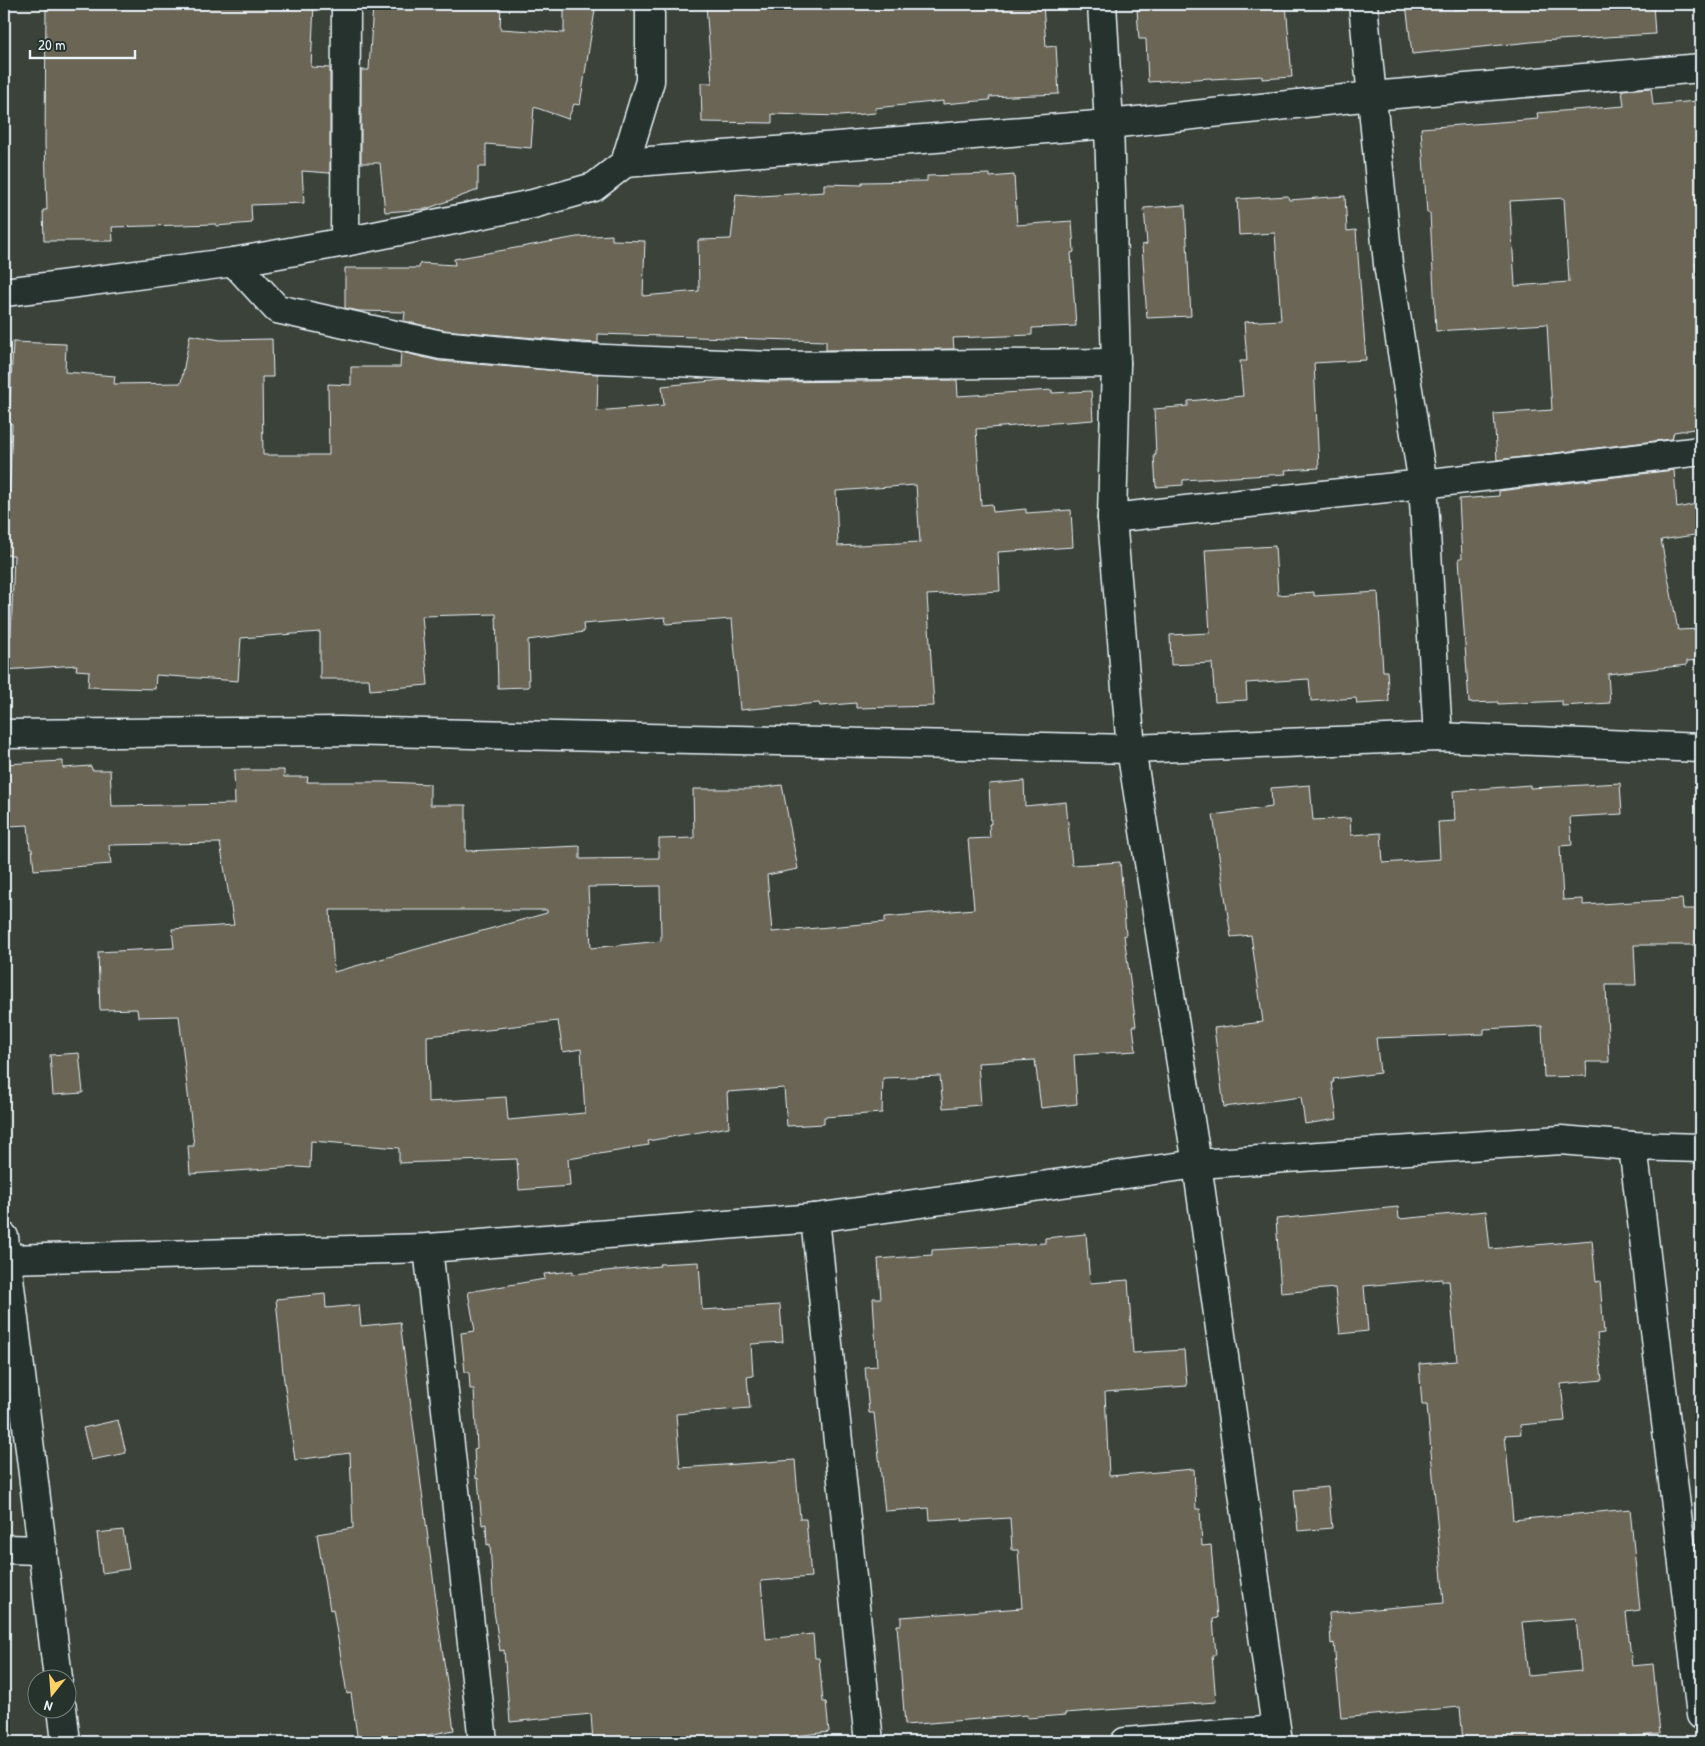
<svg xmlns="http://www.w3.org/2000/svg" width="1705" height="1746" font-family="'Patrick Hand',sans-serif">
	<rect width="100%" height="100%" fill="#3b4239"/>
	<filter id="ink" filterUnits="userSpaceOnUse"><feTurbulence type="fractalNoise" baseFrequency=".02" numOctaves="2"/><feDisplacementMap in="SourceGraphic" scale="10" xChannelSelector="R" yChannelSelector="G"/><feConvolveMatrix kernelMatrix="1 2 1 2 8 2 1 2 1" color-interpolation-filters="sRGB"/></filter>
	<g filter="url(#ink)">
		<g fill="#6b6554" stroke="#e8f1f8" fill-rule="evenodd">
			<path d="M46,4H314L311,67L330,68V173L302,171L304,203L251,205L252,223L216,226V224L112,227L113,241H44L43,210H47L45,143Z"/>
			<path d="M373,4H501L500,29L564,33V4H596L580,105L574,104L568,119L534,107L531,148L486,144V167H478V190L426,209L385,212L380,163H361V70H369Z"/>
			<path d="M721,4L786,6V4H1043L1046,47L1056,46L1059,94L989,97L990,100L943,104V101L875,108L876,113L840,116L772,114V123L702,122L701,83H712L706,5Z"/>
			<path d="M1229,4H1286L1292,77L1262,79V76L1211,79V78L1148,82L1146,39H1139L1137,10Z"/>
			<path d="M1406,4H1453L1454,10L1515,4H1574L1575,10L1653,5L1655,34L1541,41L1412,54Z"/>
			<path d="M1651,88L1653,105L1696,101L1701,152V263H1695L1701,307V428L1674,432L1672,439L1497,460L1494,414L1552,410L1547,324L1436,331L1430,213H1427L1421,128L1538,119L1537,113L1624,106L1622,90ZM1564,198L1569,282L1515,286L1510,201Z"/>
			<path d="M990,174V177L1014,175L1017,225L1072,221L1074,252L1071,253L1076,326L1032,328V335L953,338L954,349L826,350V341L598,334V343L582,342L443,330L404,321L405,312L359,311L345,308V268H419L420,263L455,265L454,259L577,237L612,235V240L645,241L643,296L699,291L698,240L731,239L736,194L760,196L824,192V184L862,185V182L927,181V176Z"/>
			<path d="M1288,196L1289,200L1345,196L1347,231L1356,230L1366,360L1314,363L1319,468L1285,470L1286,474L1183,480V485L1156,487L1154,455H1156L1154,409L1188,406V401L1243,396L1240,361H1247L1244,322L1281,320L1275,233L1239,235L1237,199Z"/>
			<path d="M1185,205L1191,316L1147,318L1142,245L1147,244L1144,208Z"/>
			<path d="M190,335L221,340L272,339L273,377H262L263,455H329L328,384L351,385V367H400L401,352L439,361L598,374L597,411L664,405L662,386L722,380L770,382L957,380L958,396L1052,390V393L1091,391L1093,420L976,429L981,505L992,504L993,512L1026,509V513L1071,510L1073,547L998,552L1000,591L927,595L934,706L856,708V703L820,706L819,703L740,710L732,619L666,624L665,617L583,624L584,632L528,640L529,687L498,688L496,614L422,616L428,685L370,690L369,679H320V632L241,638L238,681L156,675L155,689L88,687L89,671L76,670L77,665L4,670V637L11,636L14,555H4V499H9L12,424L9,423L13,342L66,344L65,372L115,376L114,384L181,383ZM916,485L920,542L838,546L836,491Z"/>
			<path d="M1674,470L1677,508L1701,503V534L1661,540L1678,630L1701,629V660L1687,661V665L1608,674L1610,703L1562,706V701L1498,704V702L1469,703L1459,558H1462L1459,499L1499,496V491Z"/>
			<path d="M1275,546L1278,595L1314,592V596L1378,592L1383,671H1387L1389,702L1357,704L1356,698L1311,701L1309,679L1246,683L1247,700L1215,702L1212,663L1171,665L1170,635L1210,633L1205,550Z"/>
			<path d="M63,761V768L91,766L92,770H110L112,806L235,804L234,770H284V777H308L307,782H387L430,784V805H466V851L580,846V859L659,858V839L694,838L693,789H750L782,785L798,869L767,875L772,932L885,922V917L974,909L968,839L990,838L989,824H991L989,784L1024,781L1025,806L1066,802L1072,865L1120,862L1126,935H1124L1136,1026H1133L1136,1051L1074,1055L1077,1104L1041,1108L1035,1060L978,1063L981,1105L943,1108L940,1076L883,1078L882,1113L824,1117V1124L787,1126L784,1088L727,1092L729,1127L648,1141L649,1145L629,1148L630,1149L568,1159L570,1186L519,1190L517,1159L399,1163V1148L311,1141L310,1168L297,1167L190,1174L188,1146H194L179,1016L138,1017L137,1009L100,1010L98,952L174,948L172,929L234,925L220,843L109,845L111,864L34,870L32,849H30L28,825L7,826L6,792H4V764ZM660,886L661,941L591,948L588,887ZM330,910H547V913L334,972ZM558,1021L563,1052L581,1049L585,1113L508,1120L506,1097L428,1102L427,1036L497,1029V1028Z"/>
			<path d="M1620,783L1622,814L1570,817L1572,845L1560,846L1563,900L1583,899V905L1682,899L1683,909H1701V945H1634L1636,985H1606L1609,1062H1586L1587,1076L1544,1077L1542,1026L1484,1029V1034L1376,1038L1380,1073L1333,1079L1334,1082H1332L1337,1119L1305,1124L1301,1097L1224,1107L1214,1028L1263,1022L1251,935L1231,937L1213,815L1272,807L1271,788L1310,785L1313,820L1350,818L1351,835L1381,833L1383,863L1440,859L1438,822L1455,821L1453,791L1530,785V788Z"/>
			<path d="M79,1053L83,1093L53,1095L50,1055Z"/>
			<path d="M1398,1207L1399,1219L1486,1211L1490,1249L1592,1240L1596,1282L1600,1281L1604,1333L1597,1334L1602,1380L1561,1384L1565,1421L1520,1425L1521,1434L1505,1435L1513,1520L1630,1509L1640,1610L1626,1612L1632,1666L1653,1664L1660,1734L1605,1739L1606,1742H1463L1460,1707L1341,1718L1334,1643L1331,1644L1329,1613L1444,1603L1427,1405H1422L1419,1364L1457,1361L1449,1281H1442V1279L1364,1286L1368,1331L1340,1334L1335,1288L1281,1293L1276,1219ZM1576,1618L1581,1671L1528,1676L1522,1622Z"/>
			<path d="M1086,1234L1090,1283L1128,1280L1133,1353L1184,1350L1187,1386L1105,1392L1109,1476L1194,1469L1196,1509H1200L1202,1546L1211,1545L1217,1618L1213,1619L1216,1655H1212L1216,1702L1065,1713L1066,1715L1027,1718V1715L905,1725L897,1625H901V1617L1022,1608L1018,1550H1012L1010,1518L962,1521V1518L930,1520L929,1508L885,1511L874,1413H869L865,1367L877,1366L873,1298H881L878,1259L932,1255V1250L1045,1243V1238Z"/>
			<path d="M699,1262L702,1310L780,1305L783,1342L751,1344L753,1376L747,1377L750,1408L676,1414L680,1468L795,1460L800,1519H806L811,1577L761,1581L766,1639L813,1634L815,1658H819L823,1702H826L829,1732L795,1736V1738L753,1741V1736L692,1742H593L591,1714L510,1722L504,1650L500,1651L494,1611L490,1544L487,1545L486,1524L482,1525L478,1478L476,1479L474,1449L477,1448L474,1389H470L469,1372H465L461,1333L475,1331L468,1292L545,1279L544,1274L573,1271V1274L660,1266L659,1264Z"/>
			<path d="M325,1294L326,1308L359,1305L361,1326L400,1322L436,1600H435L454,1730L407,1739V1742H358L351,1693L347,1694L333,1609L330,1610L328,1598H327L317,1534L353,1528L350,1453L295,1460L283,1373L276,1299Z"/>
			<path d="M118,1420L126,1453L91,1460L83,1428Z"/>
			<path d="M1328,1487L1332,1528L1298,1531L1294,1490Z"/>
			<path d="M123,1530L129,1569L102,1573L97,1533Z"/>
		</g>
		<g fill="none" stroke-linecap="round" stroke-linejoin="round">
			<defs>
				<g id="minor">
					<path d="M1102,4L1109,124L1116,363L1112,518L1131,749L1197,1164L1278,1742"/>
					<path d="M1363,4L1388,264L1423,484L1438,737"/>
					<path d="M625,163L1109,124L1372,96L1701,68"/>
					<path d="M345,242L346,4"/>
					<path d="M234,262L277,309L441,345L581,358L770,366L1116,363"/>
					<path d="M1112,518L1423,484L1701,451"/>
					<path d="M4,734L340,731L1131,749L1438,737L1701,748"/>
					<path d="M1633,1146L1701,1715"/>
					<path d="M815,1218L869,1742"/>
					<path d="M428,1248L483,1742"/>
					<path d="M7,1259L428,1248L815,1218L1197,1164L1561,1140L1633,1146L1701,1148"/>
					<path d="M4,1549L43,1550"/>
					<path d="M1125,1742L1276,1730"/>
				</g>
				<g id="tertiary">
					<path d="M4,292L54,286L234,262L345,242L533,204L594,187L625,163L650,81V4"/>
					<path d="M4,1237L58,1678"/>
					<path d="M62,1708L66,1742"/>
				</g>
			</defs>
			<use href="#minor" stroke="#e8f1f8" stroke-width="31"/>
			<use href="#tertiary" stroke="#e8f1f8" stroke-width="31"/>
			<use href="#minor" stroke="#26332d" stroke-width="28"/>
			<use href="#tertiary" stroke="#26332d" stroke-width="28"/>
		</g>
	</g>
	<rect width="1705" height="1746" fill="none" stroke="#26332d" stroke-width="20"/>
	<rect x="10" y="10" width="1685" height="1726" fill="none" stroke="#e8f1f8" stroke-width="2" filter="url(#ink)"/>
	<g transform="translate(52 1694) rotate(197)"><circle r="24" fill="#26332d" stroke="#747f7e"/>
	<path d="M0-4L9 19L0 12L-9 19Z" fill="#ffd166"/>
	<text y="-8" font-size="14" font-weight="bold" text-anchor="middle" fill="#e8f1f8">N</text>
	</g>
	<path d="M30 50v8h105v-8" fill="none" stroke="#e8f1f8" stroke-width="2.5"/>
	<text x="38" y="50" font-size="15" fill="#e8f1f8" stroke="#26332d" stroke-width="4" paint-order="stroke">20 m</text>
</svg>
